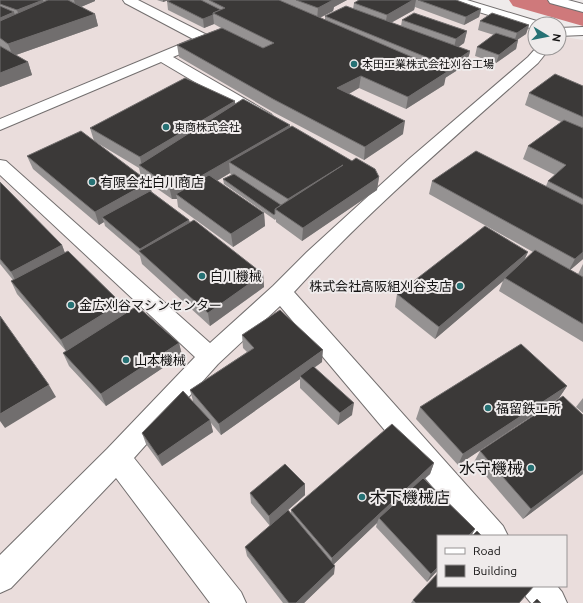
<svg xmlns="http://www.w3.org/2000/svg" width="583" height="603" font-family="Ubuntu,'Noto Sans JP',sans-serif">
	<rect width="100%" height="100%" fill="#efebeb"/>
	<path fill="#eadddc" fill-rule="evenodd" d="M0,0H439L535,31V48H559V36L583,40V603H0ZM438,536H566V586H438Z"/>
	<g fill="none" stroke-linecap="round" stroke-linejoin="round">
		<path fill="#cf797b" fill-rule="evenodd" d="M509,0H557L583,7V26L513,6Z"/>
		<defs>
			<g id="minor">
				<path d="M123,0H138L209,36L211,39L209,42L173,57L271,114L273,117L271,120L265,122L259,120L161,62L0,130V119L193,39L125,3Z"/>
				<path d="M448,0H467L540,22L541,24H535V29L530,28L450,3Z"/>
				<path d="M548,0H568L583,4V12L550,3Z"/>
				<path d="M583,27V35L559,36V28Z"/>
				<path d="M536,48H550L538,63C455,137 369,210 294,292L503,526L508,536H474L280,306L218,364L134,458L241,592L246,603H210L116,478L11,588L0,593V555L107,449L195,357L0,175V160L6,161L210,343L273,286L307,252L409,159L528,57Z"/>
				<path d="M521,586H557L562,592L567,603H531L526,597Z"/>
			</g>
		</defs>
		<use href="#minor" stroke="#736f6f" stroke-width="2"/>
		<use href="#minor" fill="#fff" fill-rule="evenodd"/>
	</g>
	<g fill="#959292">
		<path d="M0,0H95V1L81,7L95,14L98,26L16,55L28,62L32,75L0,87Z"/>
		<path d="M157,0H169L163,2Z"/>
		<path d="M171,0H347L334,7L333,11L320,18L325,20V16L353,9L354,3L359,0H456L481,9L479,17L464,25L415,7L414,10L391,23L401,26L402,20L467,31L464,43L458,47L470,51L467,64L445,78L444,85L406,109L359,88L349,94L403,134L364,160L273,112L179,57L177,45L221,28L214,24L204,28L168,10L167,1Z"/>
		<path d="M480,21L529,25L526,34L517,40H518L516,49L496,63L475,56L477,47L494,35L478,30Z"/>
		<path d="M583,86V259L570,270L578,274L583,264V342L499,291L503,281L435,339L395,307L397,294L528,252L524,260L533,252L429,194L432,181L546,186L548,181L555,175L523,159L528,146L561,122L525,105L529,93Z"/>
		<path d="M235,101V104L290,127L379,177L377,190L302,241L276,222V219L275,220L224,184L223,179L231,175L230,173L217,181L264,213L265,226L233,247L178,207L177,199H172L149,183L152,192L189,220L190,222L263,274L264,287L210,326L142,264L140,256L105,226L104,222L99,225L33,169L27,156L141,177L139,168L94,141L90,128Z"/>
		<path d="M0,182L62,245L65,253L121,303L125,314L179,343L182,355L106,406L69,366L63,353L66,351L17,294L11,281L13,280L0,264Z"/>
		<path d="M242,335L322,362L314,368L352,415L338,425L300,388V379L221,435L211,423L213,432L162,466L146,444L142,433L193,401L190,390L247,352L243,348Z"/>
		<path d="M567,386L559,398L458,465L416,419L420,407Z"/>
		<path d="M583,398V413L576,407Z"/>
		<path d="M480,451L583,474L523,519L474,462Z"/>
		<path d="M434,463L430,474L424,479L475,529L471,536H438V570L427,582L376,527L377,523L334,564V574L304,603H283L247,556L245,547L291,514V510Z"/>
		<path d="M305,484V495L270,526L251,503L250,493Z"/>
		<path d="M413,600L519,603H411Z"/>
	</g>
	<g fill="#716e6e">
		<path d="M43,0L46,11L21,22L17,10Z"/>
		<path d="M74,0H95V1L76,9Z"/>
		<path d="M163,0H169L163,2Z"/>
		<path d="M332,0H347L334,7L333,11L317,19L318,8Z"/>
		<path d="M413,0H416L414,10L385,26L387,15Z"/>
		<path d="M481,9L479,17L464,25L466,17Z"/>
		<path d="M14,12L18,24L0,31V18Z"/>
		<path d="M95,14L98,26L13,56L8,44Z"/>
		<path d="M213,15L214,24L204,28L203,19Z"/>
		<path d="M529,25L526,34L514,42L517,33Z"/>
		<path d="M467,31L464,43L453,51L456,39Z"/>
		<path d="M518,40L516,49L496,63L499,55Z"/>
		<path d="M470,51L467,64L445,78L448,66Z"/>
		<path d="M28,62L32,75L0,87V73Z"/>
		<path d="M447,72L444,85L406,109L408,97Z"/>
		<path d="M361,76L359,88L336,101L337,88Z"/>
		<path d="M235,101L236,114L142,167L140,157Z"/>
		<path d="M405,121L403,134L364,160L365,147Z"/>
		<path d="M290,125V138L229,162L230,173L191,196L176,194L177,199H172L169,186Z"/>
		<path d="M343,165L288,212V199Z"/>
		<path d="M379,177L377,190L302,241L303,228Z"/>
		<path d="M149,182L152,195L102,217L104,222L99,225L95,212Z"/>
		<path d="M264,213L265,226L233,247L231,234Z"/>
		<path d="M189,220L191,229L142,254L140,249Z"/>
		<path d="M62,245L67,259L18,285L11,272Z"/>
		<path d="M528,252L522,265L505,278L503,281L435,339L439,327Z"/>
		<path d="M583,252V259L568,272L575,259Z"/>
		<path d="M263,274L264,287L210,326L208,313Z"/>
		<path d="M121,303L126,316L67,353L61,340Z"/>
		<path d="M179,343L182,355L106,406L101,394Z"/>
		<path d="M323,350L322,362L301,377L300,376V379L221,435L219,424Z"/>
		<path d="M49,385L56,397L5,428L0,421V414Z"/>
		<path d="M567,386L559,398L458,465L463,454Z"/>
		<path d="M354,403L352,415L338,425L340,413Z"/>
		<path d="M210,420L213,432L162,466L158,456Z"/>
		<path d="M434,463L430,474L381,520L379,518L377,523L331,567L332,558Z"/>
		<path d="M583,470V474L523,519L531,509Z"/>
		<path d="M305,484V495L270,526L269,516Z"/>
		<path d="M475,529L471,536H468Z"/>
		<path d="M335,566L334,574L304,603H296Z"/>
		<path d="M438,567V570L427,582L431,574Z"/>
	</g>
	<g fill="#3b3938" stroke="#716e6e">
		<path d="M0,0H43L17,10L0,4Z"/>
		<path d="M48,0H68L95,14L8,44L0,38V21Z"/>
		<path d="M171,0H201L221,10L213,13V15L203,19L167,1Z"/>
		<path d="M209,0H279L447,72L408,97L361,76L337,88L405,121L365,147L273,99L177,45L222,28L263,48L274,43L213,13L225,8Z"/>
		<path d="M296,0H333L318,8Z"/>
		<path d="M359,0H413L387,15L354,3Z"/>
		<path d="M418,0H456L481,9L466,17Z"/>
		<path d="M0,6L14,12L0,18Z"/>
		<path d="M346,6L470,51L448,66L325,16Z"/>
		<path d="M414,13L467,31L456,39L402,20Z"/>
		<path d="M492,13L529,25L517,33L480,21Z"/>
		<path d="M496,33L518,40L499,55L477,47Z"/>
		<path d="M0,46L28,62L0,73Z"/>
		<path d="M555,74L583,86V117L529,93Z"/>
		<path d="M185,78L235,101L140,157L90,128Z"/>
		<path d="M243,99L290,125L189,183L169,186L139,165Z"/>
		<path d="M564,120L583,128V199L548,181L566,165L528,146Z"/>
		<path d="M292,126L352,161L356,158L375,169L379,177L303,228L275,209L343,165L288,199L229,162Z"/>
		<path d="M81,131L149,182L95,212L27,156Z"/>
		<path d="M476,151L583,205V252L575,259L432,181Z"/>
		<path d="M234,174L281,205L275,209V214L274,215L223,179Z"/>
		<path d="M209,175L264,213L231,234L176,194Z"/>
		<path d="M0,182L62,245L11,272L0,259Z"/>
		<path d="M150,191L189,220L140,249L102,217Z"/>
		<path d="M194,220L263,274L208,313L139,251Z"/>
		<path d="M485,226L528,252L439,327L397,294Z"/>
		<path d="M535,250L583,277V324L505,278Z"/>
		<path d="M68,251L121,303L61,340L11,281Z"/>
		<path d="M137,306L179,343L101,394L63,353Z"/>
		<path d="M280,310L323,350L219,424L190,390L254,348L242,335Z"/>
		<path d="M0,316L49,385L0,414Z"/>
		<path d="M521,344L567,386L463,454L420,407Z"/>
		<path d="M313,366L354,403L340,413L300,376Z"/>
		<path d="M183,391L210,420L158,456L142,433Z"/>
		<path d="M563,396L583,415V470L531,509L480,451Z"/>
		<path d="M392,424L434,463L332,558L291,510Z"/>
		<path d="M285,464L305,484L269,516L250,493Z"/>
		<path d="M423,478L475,529L468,536H438V567L431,574L379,518Z"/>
		<path d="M288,510L335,566L296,603H289L245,547Z"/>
		<path d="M477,531L482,536H472Z"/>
		<path d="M438,573V586H534L519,603H416L413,600Z"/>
		<path d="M537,599L541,603H533Z"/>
	</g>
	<g fill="#267174" stroke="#efebeb" stroke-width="1.5">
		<circle cx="354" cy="64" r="4"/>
		<circle cx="166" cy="127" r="4"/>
		<circle cx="92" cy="182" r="4"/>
		<circle cx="202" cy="276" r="4"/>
		<circle cx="460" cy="286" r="4"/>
		<circle cx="71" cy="305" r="4"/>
		<circle cx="126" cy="360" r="4"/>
		<circle cx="488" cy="408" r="4"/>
		<circle cx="531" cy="468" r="4"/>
		<circle cx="362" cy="497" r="4"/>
	</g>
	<g text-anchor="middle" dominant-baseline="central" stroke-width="4" stroke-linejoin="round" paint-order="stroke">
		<g font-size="11" fill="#131212" stroke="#efebeb" text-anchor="start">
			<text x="362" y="64">本田工業株式会社刈谷工場</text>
			<text x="174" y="127">東商株式会社</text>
		</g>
		<g font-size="13" fill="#131212" stroke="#efebeb" text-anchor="start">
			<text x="100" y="182">有限会社白川商店</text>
			<text x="210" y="276">白川機械</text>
			<text x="452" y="286" text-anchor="end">株式会社高阪組刈谷支店</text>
			<text x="79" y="305">金広刈谷マシンセンター</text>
			<text x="134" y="360">山本機械</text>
			<text x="496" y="408">福留鉄工所</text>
		</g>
		<g font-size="16" fill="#131212" stroke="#efebeb" text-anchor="end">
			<text x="523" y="468">水守機械</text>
			<text x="370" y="497" text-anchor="start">木下機械店</text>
		</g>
	</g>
	<rect x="437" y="535" width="130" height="52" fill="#efebeb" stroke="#979494"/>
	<rect x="445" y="548" width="20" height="6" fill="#ffffff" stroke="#979494"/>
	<text x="473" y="555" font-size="12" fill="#131212">Road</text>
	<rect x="445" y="565" width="20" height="12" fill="#3b3938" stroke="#979494"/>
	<text x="473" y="575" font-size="12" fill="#131212">Building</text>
	<g transform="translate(547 36) rotate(100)"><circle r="19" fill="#efebeb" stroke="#979494"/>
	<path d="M0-3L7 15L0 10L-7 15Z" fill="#267174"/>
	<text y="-6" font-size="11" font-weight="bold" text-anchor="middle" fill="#131212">N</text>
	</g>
</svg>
